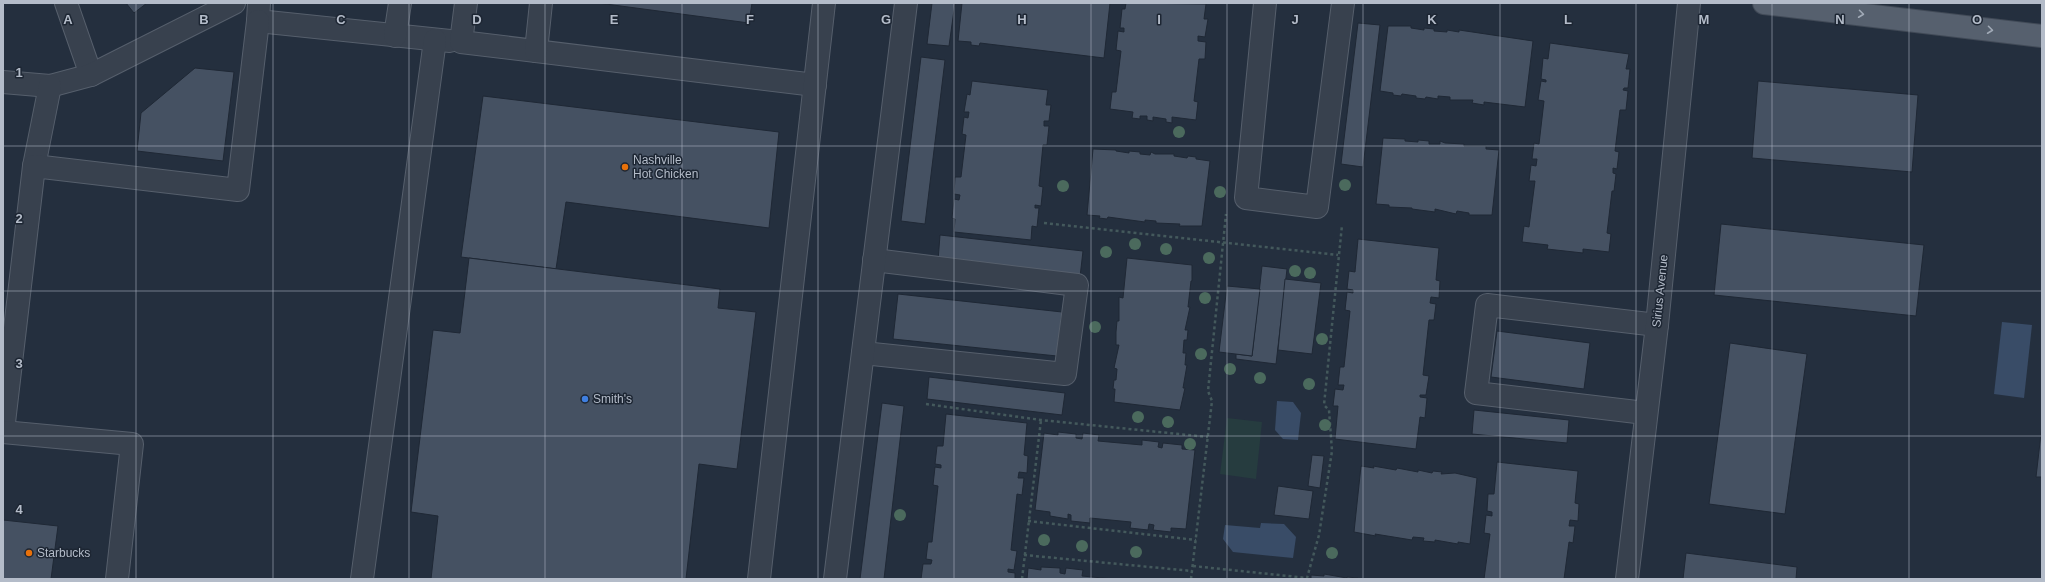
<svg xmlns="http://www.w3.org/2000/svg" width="2045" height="582" font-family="Arial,sans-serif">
	<rect width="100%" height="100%" fill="#242f3e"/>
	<path fill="#263c3f" d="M1227,418L1262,422L1256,479L1220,474Z"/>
	<g fill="#394c67">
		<path d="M2002,322L2032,325L2024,398L1994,394Z"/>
		<path d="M1277,401L1293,402L1301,413L1298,440L1283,439L1275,430Z"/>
		<path d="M1261,523L1284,524L1296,537L1293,558L1233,552L1223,539L1225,525L1260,528Z"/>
	</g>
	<g fill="#455162" stroke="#1f2835">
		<path d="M126,3H147L134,13Z"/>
		<path d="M598,3H752L749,23Z"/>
		<path d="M932,3H955L949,46L927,44Z"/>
		<path d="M962,3H1110L1104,58L980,43L979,46L971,45V42L958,41Z"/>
		<path d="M1126,3L1206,4L1204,19H1208L1205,37L1198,36V41L1206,42L1205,59H1199L1194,101L1198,102L1196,120L1172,117V123L1166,122V119L1153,117V121L1147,120V116H1140V119L1132,118L1133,112L1110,109L1112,92H1116L1121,51L1116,50L1118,31L1124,32V28H1120L1122,9H1125Z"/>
		<path d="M1358,23L1380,25L1363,167L1341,164Z"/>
		<path d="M1388,26H1411V28L1424,30V28L1434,29V31L1447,32V30L1459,32V30L1533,41L1525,107L1484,102V105L1472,103L1473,100H1450V97L1438,96V99L1426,97L1425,99L1416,98V96L1402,94L1401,96L1393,95V93L1380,91Z"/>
		<path d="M1550,43L1629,54L1626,69H1630L1628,88H1624L1623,90L1628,91L1626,110H1620L1615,151L1619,152L1617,169L1613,168V173L1616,174L1614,191H1612L1607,233L1611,234L1609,252L1583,249V253L1547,249L1548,245L1522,242L1524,226L1529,227L1535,181H1529L1531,165L1536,166L1537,159H1532L1534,143L1539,144L1544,101L1538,100L1541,81L1546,82V80L1541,79L1543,58L1548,59Z"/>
		<path d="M921,57L945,60L925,224L901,221Z"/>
		<path d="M195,68L234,72L223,161L137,151L141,113Z"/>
		<path d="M972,81L1048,90L1046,105H1051L1049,121H1044V126H1049L1047,145H1043L1039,186L1043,187L1041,206L1035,205V208H1039L1037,227L1032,226L1031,240L954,232L955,219L952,218L954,199L959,200L960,195L954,194L955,177H961L966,135L962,134L964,117L968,118L969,112H964L967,94L970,95Z"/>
		<path d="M1758,81L1918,95L1912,172L1752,158Z"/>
		<path d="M483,96L779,132L769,228L566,202L556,269L461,257Z"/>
		<path d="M1383,138L1405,139V141L1418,142V140L1429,141V144H1440V141L1445,143L1464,144V146H1486V149L1499,150L1492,215H1469V213L1457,211L1456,214L1435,209V212L1412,209V208L1389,207V205L1376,204Z"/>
		<path d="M1093,149L1116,150V151L1129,153V151L1140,152V154L1150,155L1151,152L1155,154H1174V156L1187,158L1188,156L1196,157V159L1210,161L1202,226H1179L1180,224L1156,223V221L1145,220V222L1108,217L1107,219L1099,218L1100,216L1087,215Z"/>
		<path d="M1721,224L1924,245L1916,316L1714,295Z"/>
		<path d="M940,235L1083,251L1080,277L938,261Z"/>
		<path d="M1358,239L1439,248L1436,280L1440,281L1439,298L1431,297L1430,303L1436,304L1434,320H1429L1423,375L1429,376L1426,395H1420V397L1427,398L1425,418L1420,417L1416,449L1335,439L1338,406H1333L1335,389L1343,390L1344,385H1338L1340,367H1344L1350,311L1345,310L1347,292L1353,293V290L1347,289L1349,271L1355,272Z"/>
		<path d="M469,258L720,289L718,308L756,312L737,469L699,464L686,579H431L438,516L411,512L433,330L460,333Z"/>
		<path d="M1127,258L1192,265V281H1191L1188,307H1190L1185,330H1188L1187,340H1184L1183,353H1186L1185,365H1187L1183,388H1185L1180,410L1114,402L1115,389H1113L1114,380H1116L1117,369L1114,368L1119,345H1116V332L1117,321H1119V297L1123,298Z"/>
		<path d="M1262,266L1287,269L1276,364L1236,359V354L1252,356Z"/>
		<path d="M1285,279L1321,283L1312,354L1278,350Z"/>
		<path d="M1227,286L1260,289L1252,356L1219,352Z"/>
		<path d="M898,294L1062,312L1057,356L893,339Z"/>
		<path d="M1497,331L1590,343L1584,389L1491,377Z"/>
		<path d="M1730,343L1807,354L1785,514L1709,504Z"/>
		<path d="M929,377L1065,393L1062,415L927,399Z"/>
		<path d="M882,403L904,406L884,579H860Z"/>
		<path d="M1474,410L1569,420L1567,443L1472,434Z"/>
		<path d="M946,414L1027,423L1024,455L1028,456L1027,473L1019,472L1018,478H1024L1022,495L1017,494L1011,550L1017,551L1014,570L1008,569V572L1015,573V579H921L923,564H931L932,560L926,559L928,542H932L938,486L933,485L935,467L941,468V465L935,464L937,446H943Z"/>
		<path d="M2042,425V477H2036Z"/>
		<path d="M1058,432L1076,434V438L1082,439L1083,433L1099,435L1098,441L1142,445V440L1159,442L1158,447L1162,448L1163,443L1182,445V449L1195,450L1186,529L1171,528V532L1153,530L1154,525L1149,524L1148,530L1130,528L1131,522L1090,518V523L1071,521V515L1068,514V519L1050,516V512L1035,510L1044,433L1058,435Z"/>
		<path d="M1312,455L1324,456L1320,488L1308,486Z"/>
		<path d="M1497,462L1578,471L1575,503L1579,504L1578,521L1570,520L1569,526H1575L1573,543L1569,542L1564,579H1484L1490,534L1484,533L1486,515L1492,516V512L1487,511L1488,494H1494Z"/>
		<path d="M1361,466L1374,468L1373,466L1396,470L1397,468L1418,472V470L1432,473L1433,471L1442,472L1441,474L1455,473L1477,478L1470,544L1458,542V544L1435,540V542L1423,541L1424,538L1413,537L1412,540L1375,534L1376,536L1354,532Z"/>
		<path d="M1278,486L1313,491L1309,519L1274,515Z"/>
		<path d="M3,520L58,526L51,579H3Z"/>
		<path d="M1686,553L1797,567L1796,579H1683Z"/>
		<path d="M1041,567L1060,568V573L1065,574L1066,568L1083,570L1082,576L1113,579H1027L1028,568L1041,570Z"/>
		<path d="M1324,574L1347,578V577L1358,578V579H1311V575L1324,576Z"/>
	</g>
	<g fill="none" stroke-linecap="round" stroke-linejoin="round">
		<defs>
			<g id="minor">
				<path d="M66,3L91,75"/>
				<path d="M259,3L258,21L450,41"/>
				<path d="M466,3L461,42L815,85"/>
				<path d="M1265,3L1246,198L1317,207L1343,3"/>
				<path d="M395,36L400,3"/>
				<path d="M536,51L541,3"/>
				<path d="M3,82L50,86L91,75L234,3"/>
				<path d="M34,166L50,86"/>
				<path d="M863,353L1065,374L1077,285L874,260"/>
				<path d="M1645,413L1476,393L1487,305L1657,325"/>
				<path d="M3,431L34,166L238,190L258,21"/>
				<path d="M3,432L132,444L117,579"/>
				<path d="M362,579L435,40"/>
				<path d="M759,579L824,3"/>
				<path d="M835,579L906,3"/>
				<path d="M1627,579L1657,325L1689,3"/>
			</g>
			<path id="major" d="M1764,3L2042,36"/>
		</defs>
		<use href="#minor" stroke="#565f6c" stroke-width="24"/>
		<use href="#major" stroke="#414a57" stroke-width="24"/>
		<g stroke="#44595c" stroke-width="2.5" stroke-dasharray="3 3" stroke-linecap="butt">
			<path d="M1044,223L1338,255"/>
			<path d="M926,404L1041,420L1208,437"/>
			<path d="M1028,521L1196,540"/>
			<path d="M1024,555L1192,571"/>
			<path d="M1193,566L1307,578L1319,535L1332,451L1329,410L1324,405L1342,225"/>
			<path d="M1022,579L1041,420"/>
			<path d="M1191,579L1212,401L1208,391L1226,214"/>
		</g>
		<use href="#minor" stroke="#38414e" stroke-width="22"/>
		<use href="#major" stroke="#56606e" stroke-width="22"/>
	</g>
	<g fill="#4b6a5d">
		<circle cx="1179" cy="132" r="6"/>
		<circle cx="1345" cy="185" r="6"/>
		<circle cx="1063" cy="186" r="6"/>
		<circle cx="1220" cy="192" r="6"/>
		<circle cx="1135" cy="244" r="6"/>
		<circle cx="1166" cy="249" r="6"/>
		<circle cx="1106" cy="252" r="6"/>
		<circle cx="1209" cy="258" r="6"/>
		<circle cx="1295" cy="271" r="6"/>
		<circle cx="1310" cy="273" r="6"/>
		<circle cx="1205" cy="298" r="6"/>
		<circle cx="1095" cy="327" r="6"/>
		<circle cx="1322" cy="339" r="6"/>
		<circle cx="1201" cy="354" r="6"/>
		<circle cx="1230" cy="369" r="6"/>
		<circle cx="1260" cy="378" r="6"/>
		<circle cx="1309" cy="384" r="6"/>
		<circle cx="1138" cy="417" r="6"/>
		<circle cx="1168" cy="422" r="6"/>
		<circle cx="1325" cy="425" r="6"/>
		<circle cx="1190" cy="444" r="6"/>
		<circle cx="900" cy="515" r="6"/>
		<circle cx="1044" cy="540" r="6"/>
		<circle cx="1082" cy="546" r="6"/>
		<circle cx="1136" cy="552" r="6"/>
		<circle cx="1332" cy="553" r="6"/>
	</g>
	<defs><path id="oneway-chevron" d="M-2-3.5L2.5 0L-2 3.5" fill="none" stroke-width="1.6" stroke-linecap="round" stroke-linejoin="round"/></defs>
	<g stroke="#a1aab7">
		<use href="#oneway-chevron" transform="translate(1861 14) rotate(7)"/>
		<use href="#oneway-chevron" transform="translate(1990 30) rotate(7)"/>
	</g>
	<path fill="none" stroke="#b4bcc9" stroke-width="1" stroke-opacity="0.55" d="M136,3V579M273,3V579M409,3V579M545,3V579M682,3V579M818,3V579M954,3V579M1091,3V579M1227,3V579M1363,3V579M1500,3V579M1636,3V579M1772,3V579M1909,3V579M3,146H2042M3,291H2042M3,436H2042"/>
	<g fill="#e8710a" stroke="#1d2633" stroke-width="1.5">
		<circle cx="625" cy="167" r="4"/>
		<circle cx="29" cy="553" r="4"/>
	</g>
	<circle fill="#3f7fe0" stroke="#1d2633" stroke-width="1.5" cx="585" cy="399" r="4"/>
	<g text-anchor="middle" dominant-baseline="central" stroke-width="3" stroke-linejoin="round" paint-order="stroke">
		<g font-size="12" fill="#b4bcc9" stroke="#1d2633" text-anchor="start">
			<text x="633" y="160">Nashville<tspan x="633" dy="14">Hot Chicken</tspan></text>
			<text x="593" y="399">Smith's</text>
			<text x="37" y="553">Starbucks</text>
		</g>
		<g font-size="12" fill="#b4bcc9" stroke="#1d2633">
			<text transform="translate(1660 291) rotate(-84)">Sirius Avenue</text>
		</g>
	</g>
	<g font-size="13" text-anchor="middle" font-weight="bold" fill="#b4bcc9" stroke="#1d2633" stroke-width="3" stroke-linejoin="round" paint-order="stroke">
		<text x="68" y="24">A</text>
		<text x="204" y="24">B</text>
		<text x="341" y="24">C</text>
		<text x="477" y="24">D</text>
		<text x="614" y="24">E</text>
		<text x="750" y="24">F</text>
		<text x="886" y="24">G</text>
		<text x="1022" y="24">H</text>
		<text x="1159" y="24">I</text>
		<text x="1295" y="24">J</text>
		<text x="1432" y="24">K</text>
		<text x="1568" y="24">L</text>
		<text x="1704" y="24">M</text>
		<text x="1840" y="24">N</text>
		<text x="1977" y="24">O</text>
		<text x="19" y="77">1</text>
		<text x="19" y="223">2</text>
		<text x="19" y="368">3</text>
		<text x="19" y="514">4</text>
	</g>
	<rect width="2045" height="582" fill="none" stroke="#b4bcc9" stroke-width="8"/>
</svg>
